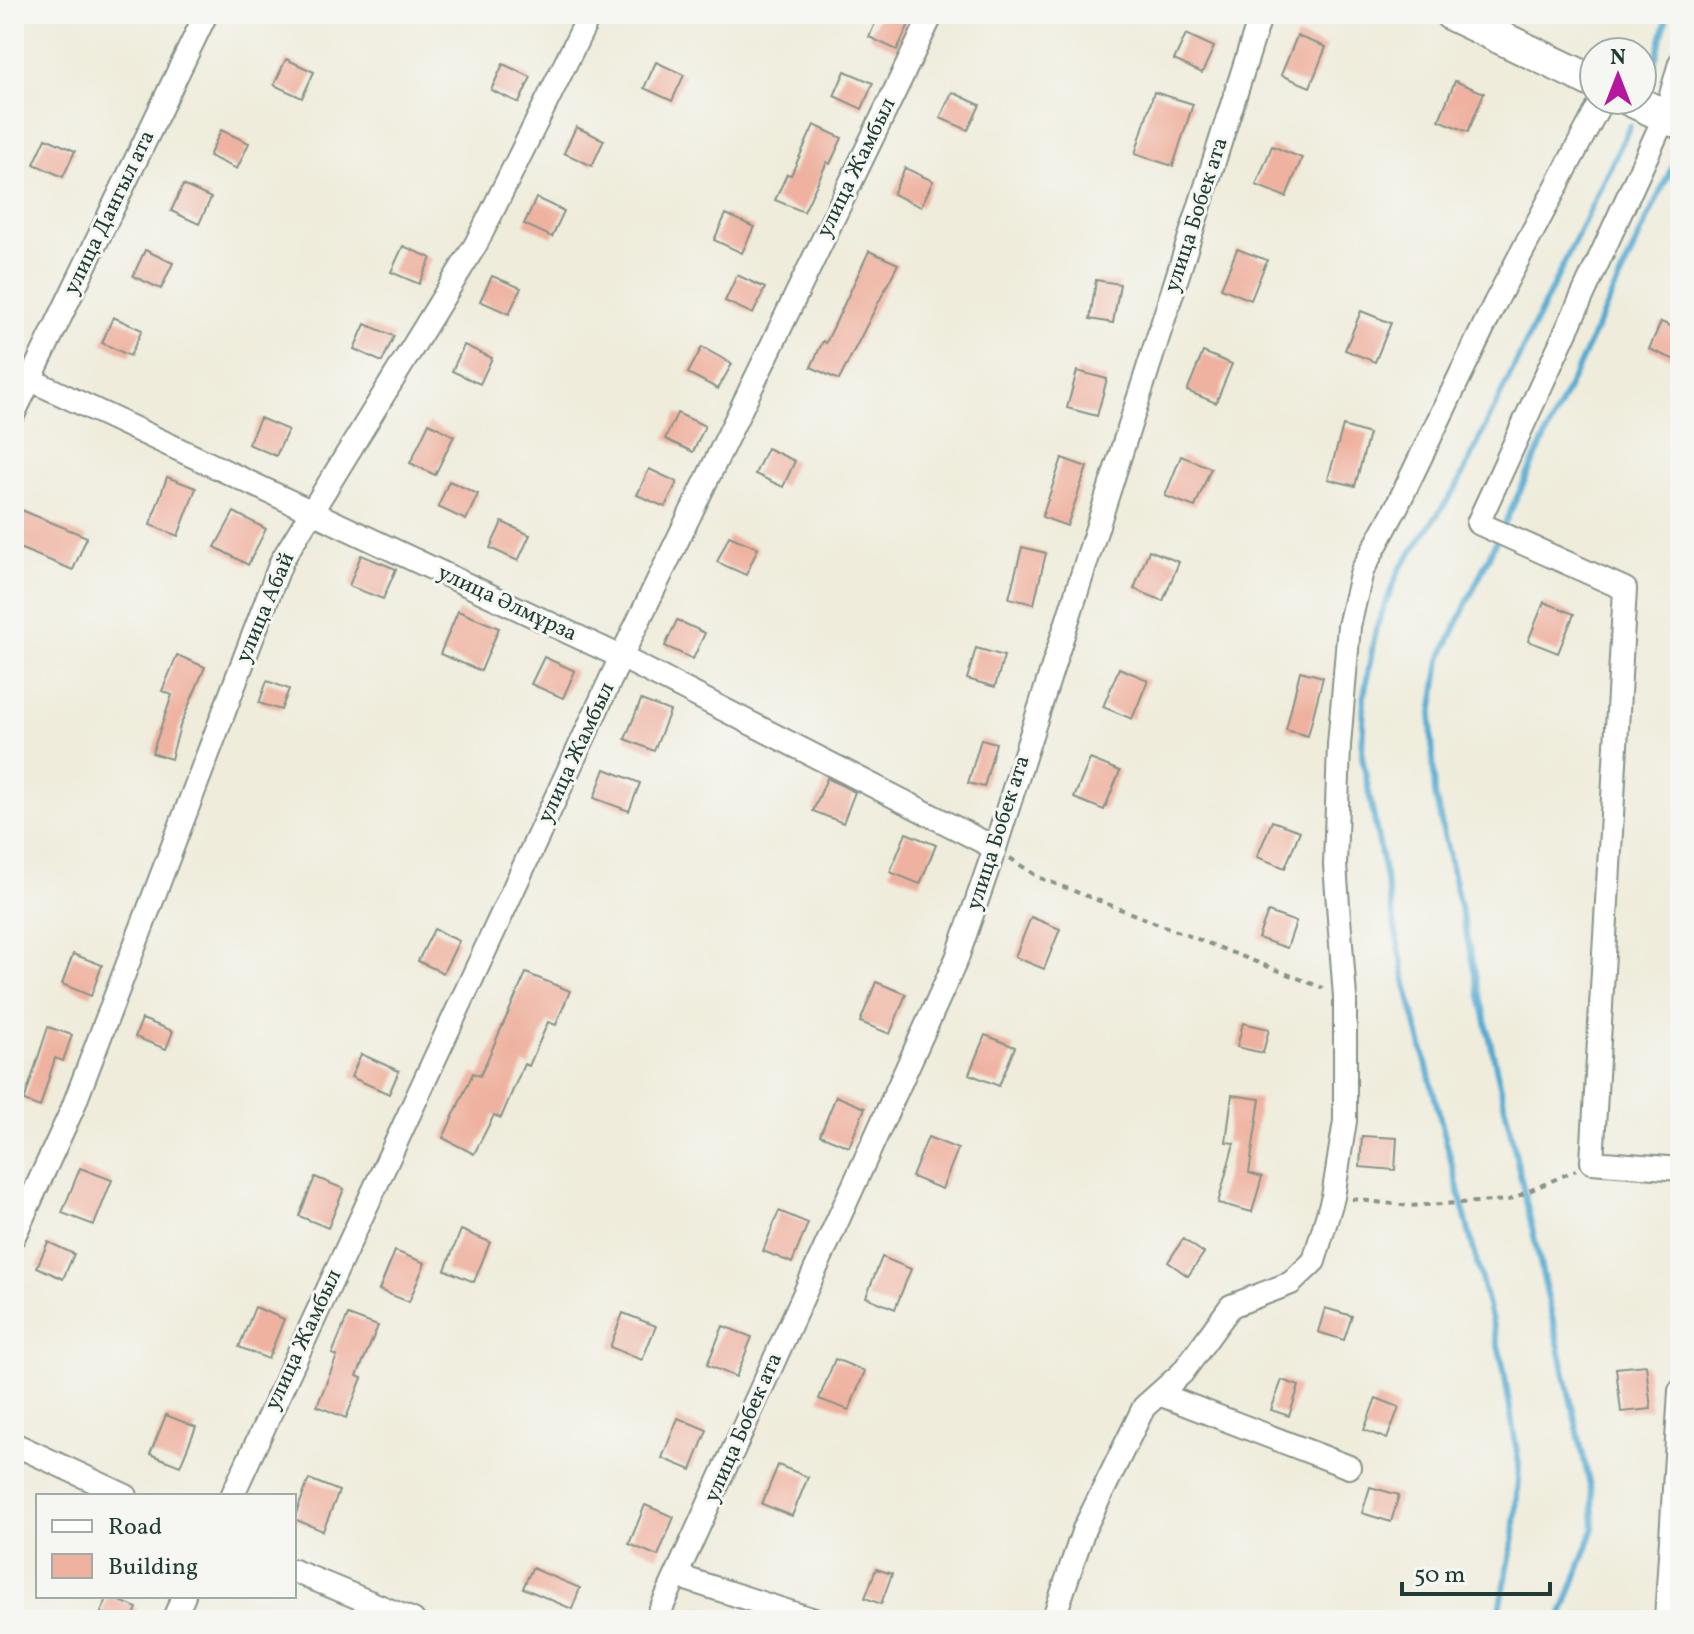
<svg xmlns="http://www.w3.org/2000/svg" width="1694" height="1634" font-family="Vollkorn,serif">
	<rect width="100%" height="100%" fill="#f6f6f2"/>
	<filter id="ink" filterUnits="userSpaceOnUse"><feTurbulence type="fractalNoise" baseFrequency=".0125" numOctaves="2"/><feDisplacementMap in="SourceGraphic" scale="16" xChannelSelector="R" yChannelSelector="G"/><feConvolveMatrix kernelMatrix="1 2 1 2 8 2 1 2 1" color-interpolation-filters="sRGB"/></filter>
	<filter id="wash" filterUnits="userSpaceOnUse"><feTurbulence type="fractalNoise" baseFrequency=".006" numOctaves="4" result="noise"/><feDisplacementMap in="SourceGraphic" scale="32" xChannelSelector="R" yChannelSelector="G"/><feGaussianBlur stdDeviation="1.8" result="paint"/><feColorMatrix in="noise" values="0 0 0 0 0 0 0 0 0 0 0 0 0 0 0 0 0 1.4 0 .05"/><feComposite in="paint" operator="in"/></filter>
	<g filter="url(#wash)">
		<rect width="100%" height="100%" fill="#efecdb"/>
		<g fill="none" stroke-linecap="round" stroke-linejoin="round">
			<g stroke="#53aad0" stroke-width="6">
				<path d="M1649,83L1668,14"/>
				<path d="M1503,527L1680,150"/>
				<path d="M1498,537L1440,660L1431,721L1435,795L1592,1495L1594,1528L1560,1620"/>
				<path d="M1498,1620L1514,1537L1519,1465L1503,1365L1406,984L1362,756L1364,696L1376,628L1399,570L1456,488L1630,126"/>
			</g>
		</g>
		<g id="blocks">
			<g fill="#efb2a0">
				<path d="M879,14H886L909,24L897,50L869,37Z"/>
				<path d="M1186,34L1214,47L1202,73L1174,60Z"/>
				<path d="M1297,36L1326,47L1310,87L1281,75Z"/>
				<path d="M286,59L314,72L302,98L274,85Z"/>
				<path d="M656,62L684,75L672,101L644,88Z"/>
				<path d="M503,64L531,77L519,103L491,90Z"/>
				<path d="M845,71L873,83L862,109L834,96Z"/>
				<path d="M1455,81L1484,93L1468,132L1439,120Z"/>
				<path d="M952,92L980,105L968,130L940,118Z"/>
				<path d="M1154,92L1193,104L1173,166L1135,154Z"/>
				<path d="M814,125L842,138L830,164L827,162L804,212L775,200L787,174L791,175Z"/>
				<path d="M576,127L604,140L592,166L564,153Z"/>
				<path d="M221,130L249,143L237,169L209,156Z"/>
				<path d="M46,138L75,151L63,177L34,164Z"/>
				<path d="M1272,146L1302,158L1286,197L1256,185Z"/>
				<path d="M905,168L933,181L921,207L893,194Z"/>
				<path d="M183,185L211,198L199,224L171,211Z"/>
				<path d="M536,198L564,211L552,237L524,224Z"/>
				<path d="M726,214L754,227L742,253L714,240Z"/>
				<path d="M403,246L431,258L419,284L391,272Z"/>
				<path d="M1237,249L1267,260L1251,300L1221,288Z"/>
				<path d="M145,250L173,263L161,289L133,276Z"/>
				<path d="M869,251L898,264L839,380L811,367L823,341L826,343Z"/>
				<path d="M737,275L765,288L753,314L725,301Z"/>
				<path d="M492,276L521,288L509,314L480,301Z"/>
				<path d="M1096,280L1120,284L1113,323L1090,319Z"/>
				<path d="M1361,311L1391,323L1375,362L1345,350Z"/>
				<path d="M113,317L142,330L130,356L102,343Z"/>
				<path d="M1661,322L1680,330V362L1649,349Z"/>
				<path d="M365,324L394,336L382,362L354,349Z"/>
				<path d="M464,345L492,358L480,384L452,371Z"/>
				<path d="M702,347L732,364L718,389L688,373Z"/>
				<path d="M1203,352L1232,364L1216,403L1187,391Z"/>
				<path d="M1077,371L1107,379L1097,416L1067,408Z"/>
				<path d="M677,413L705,426L693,452L665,439Z"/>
				<path d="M260,418L288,430L276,456L248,444Z"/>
				<path d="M429,423L454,436L435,475L410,463Z"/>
				<path d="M1343,426L1369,434L1355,486L1328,479Z"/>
				<path d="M767,448L795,461L783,487L755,474Z"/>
				<path d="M1181,456L1211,468L1195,507L1165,496Z"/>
				<path d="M1062,458L1087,467L1067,526L1042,517Z"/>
				<path d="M649,469L677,482L665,507L637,495Z"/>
				<path d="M167,477L196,488L178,536L150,525Z"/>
				<path d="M449,481L478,494L466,520L438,507Z"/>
				<path d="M19,509L87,537L73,570L14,546V520Z"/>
				<path d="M234,512L266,529L248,565L215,547Z"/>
				<path d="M502,522L530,535L518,561L490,548Z"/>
				<path d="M729,536L758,548L746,575L717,562Z"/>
				<path d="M1022,547L1046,553L1034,604L1009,598Z"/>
				<path d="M1149,550L1179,562L1163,601L1134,589Z"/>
				<path d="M361,555L396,569L383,599L349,586Z"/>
				<path d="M1544,602L1574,614L1558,653L1528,641Z"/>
				<path d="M458,611L499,628L481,671L440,654Z"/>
				<path d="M677,620L705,633L693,659L665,646Z"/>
				<path d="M976,648L1004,656L995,687L967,679Z"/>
				<path d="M177,655L205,667L180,726L171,759L152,753L172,695L162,691Z"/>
				<path d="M544,657L575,671L563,698L531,684Z"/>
				<path d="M1119,668L1148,680L1132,719L1103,707Z"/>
				<path d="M1300,671L1323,677L1308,736L1286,730Z"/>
				<path d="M267,681L289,689L281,710L259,703Z"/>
				<path d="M641,700L670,711L654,751L625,739Z"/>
				<path d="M981,739L996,743L984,787L968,783Z"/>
				<path d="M1090,759L1120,771L1104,810L1074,798Z"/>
				<path d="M605,769L640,783L629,811L594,798Z"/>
				<path d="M827,778L855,792L843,823L813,811Z"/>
				<path d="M1272,821L1300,831L1285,868L1257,857Z"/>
				<path d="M906,833L936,845L920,884L890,872Z"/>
				<path d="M1268,912L1296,922L1287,948L1258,938Z"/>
				<path d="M1031,917L1060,929L1044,969L1015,957Z"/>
				<path d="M434,929L459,941L443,973L418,961Z"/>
				<path d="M73,954L102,965L91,996L62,984Z"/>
				<path d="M526,973L570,991L556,1025L548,1022L529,1066L524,1064L501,1118L494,1115L474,1154L443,1138L473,1073L480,1076Z"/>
				<path d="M876,982L906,994L890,1034L860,1022Z"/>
				<path d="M142,1019L173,1031L166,1049L135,1037Z"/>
				<path d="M1243,1023L1269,1029L1263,1053L1237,1047Z"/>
				<path d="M48,1027L72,1035L63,1061L55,1058L40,1107L24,1101Z"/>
				<path d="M985,1035L1015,1047L999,1086L969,1074Z"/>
				<path d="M361,1054L399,1071L389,1094L351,1077Z"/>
				<path d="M1232,1095L1260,1099L1249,1173L1262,1177L1252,1212L1218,1203L1234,1143L1226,1142Z"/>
				<path d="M836,1096L865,1108L849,1147L820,1135Z"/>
				<path d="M1362,1136L1397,1138L1395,1170L1360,1167Z"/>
				<path d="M928,1137L958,1149L942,1189L912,1177Z"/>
				<path d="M80,1168L112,1180L94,1225L62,1213Z"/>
				<path d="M315,1177L344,1189L328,1228L299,1216Z"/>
				<path d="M779,1211L808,1223L792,1263L763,1251Z"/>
				<path d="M461,1230L490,1242L474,1282L445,1270Z"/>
				<path d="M1183,1239L1204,1253L1188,1276L1168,1262Z"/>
				<path d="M48,1242L74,1254L63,1279L37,1267Z"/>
				<path d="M395,1251L425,1263L409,1302L379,1290Z"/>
				<path d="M882,1257L911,1269L895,1309L866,1297Z"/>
				<path d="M255,1307L284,1319L268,1359L239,1347Z"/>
				<path d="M1325,1308L1352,1316L1344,1340L1318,1332Z"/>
				<path d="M623,1313L656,1326L642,1360L610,1347Z"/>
				<path d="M348,1315L378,1326L357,1376L362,1378L346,1418L317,1406L337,1356L332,1354Z"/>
				<path d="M723,1326L752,1337L736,1377L707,1365Z"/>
				<path d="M835,1359L865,1371L849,1410L819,1399Z"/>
				<path d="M1646,1365L1651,1409L1621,1412L1616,1368Z"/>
				<path d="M1282,1380L1299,1386L1289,1416L1271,1410Z"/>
				<path d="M1376,1398L1399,1407L1387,1439L1364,1430Z"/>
				<path d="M166,1415L196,1427L180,1466L150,1454Z"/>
				<path d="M678,1418L707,1430L691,1470L662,1458Z"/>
				<path d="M778,1465L808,1477L792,1516L762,1504Z"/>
				<path d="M309,1479L339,1491L323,1531L294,1519Z"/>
				<path d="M1370,1487L1399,1495L1391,1522L1362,1513Z"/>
				<path d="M645,1505L674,1517L658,1556L629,1544Z"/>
				<path d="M532,1568L580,1588L572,1609L523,1588Z"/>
				<path d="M876,1569L892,1574L881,1604L865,1598Z"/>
				<path d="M108,1596L137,1608L132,1620H98Z"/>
			</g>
		</g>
	</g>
	<g filter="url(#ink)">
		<use href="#blocks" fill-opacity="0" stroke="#879488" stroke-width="2"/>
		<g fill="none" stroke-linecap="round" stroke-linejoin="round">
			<defs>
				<g id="street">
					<path d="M1680,63L1665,116L1478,523L1625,589L1592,1162L1680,1169"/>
					<path d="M14,372L621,657L995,848"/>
					<path d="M14,413L206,14"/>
					<path d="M14,1236L72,1110L282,560L476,244L590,14"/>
					<path d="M1159,1394L1349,1467"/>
					<path d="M14,1444L126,1496"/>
					<path d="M232,1496L621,657L932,14"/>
					<path d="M294,1571L413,1620"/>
					<path d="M677,1576L814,1620"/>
					<path d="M173,1620L184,1596"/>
					<path d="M656,1620L957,958L995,848L1261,14"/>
					<path d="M1053,1620L1084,1529L1144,1407L1182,1373L1231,1306L1291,1283L1314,1261L1333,1197L1345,1121V997L1335,865L1339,745L1349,626L1362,571L1397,506L1495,303L1602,100"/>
					<path d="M1666,1620L1680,1391"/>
				</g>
				<g id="secondary">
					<path d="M1451,14L1594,82"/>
					<path d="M1631,100L1680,123"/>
				</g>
			</defs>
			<use href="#street" stroke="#879488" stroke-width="26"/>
			<use href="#secondary" stroke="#879488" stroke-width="36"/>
			<g stroke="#879488" stroke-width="4" stroke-dasharray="6 6" stroke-linecap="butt">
				<path d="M1010,858L1038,877L1323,988"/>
				<path d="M1352,1199L1409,1206L1509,1200L1576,1170"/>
			</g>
			<use href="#street" stroke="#fff" stroke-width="22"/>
			<use href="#secondary" stroke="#fff" stroke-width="32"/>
		</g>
	</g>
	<g text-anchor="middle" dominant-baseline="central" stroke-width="6" stroke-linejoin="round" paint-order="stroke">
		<g font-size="22" fill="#1f3d34" stroke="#f6f6f2">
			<text transform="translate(857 168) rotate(-64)">улица Жамбыл</text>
			<text transform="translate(110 213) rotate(-64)">улица Дангыл ата</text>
			<text transform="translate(1197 215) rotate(-72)">улица Бобек ата</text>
			<text transform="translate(507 604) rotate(25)">улица Әлмұрза</text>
			<text transform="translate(266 608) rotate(-67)">улица Абай</text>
			<text transform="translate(577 753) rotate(-65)">улица Жамбыл</text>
			<text transform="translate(999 833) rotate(-72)">улица Бобек ата</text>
			<text transform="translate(304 1340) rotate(-65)">улица Жамбыл</text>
			<text transform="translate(744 1428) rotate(-66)">улица Бобек ата</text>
		</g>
	</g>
	<rect width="1694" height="1634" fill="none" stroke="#f6f6f2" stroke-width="48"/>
	<rect x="36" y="1494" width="260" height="104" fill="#f6f6f2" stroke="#a0aca6" stroke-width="2"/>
	<rect x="52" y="1520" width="40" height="12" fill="#ffffff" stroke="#a0aca6" stroke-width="2"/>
	<text x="108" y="1534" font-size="24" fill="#1f3d34">Road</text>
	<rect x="52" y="1554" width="40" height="24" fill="#efb2a0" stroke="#a0aca6" stroke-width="2"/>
	<text x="108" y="1574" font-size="24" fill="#1f3d34">Building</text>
	<g transform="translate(1618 76)"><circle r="38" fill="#f6f6f2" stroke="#a0aca6" stroke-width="2"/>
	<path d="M0-6L14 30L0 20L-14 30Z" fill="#b5179e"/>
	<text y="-12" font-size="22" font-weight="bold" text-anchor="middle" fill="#1f3d34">N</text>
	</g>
	<path d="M1402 1582v12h148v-12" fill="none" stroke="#1f3d34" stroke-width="4"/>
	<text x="1414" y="1582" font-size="24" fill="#1f3d34" stroke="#f6f6f2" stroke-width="6" paint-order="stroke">50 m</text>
</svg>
